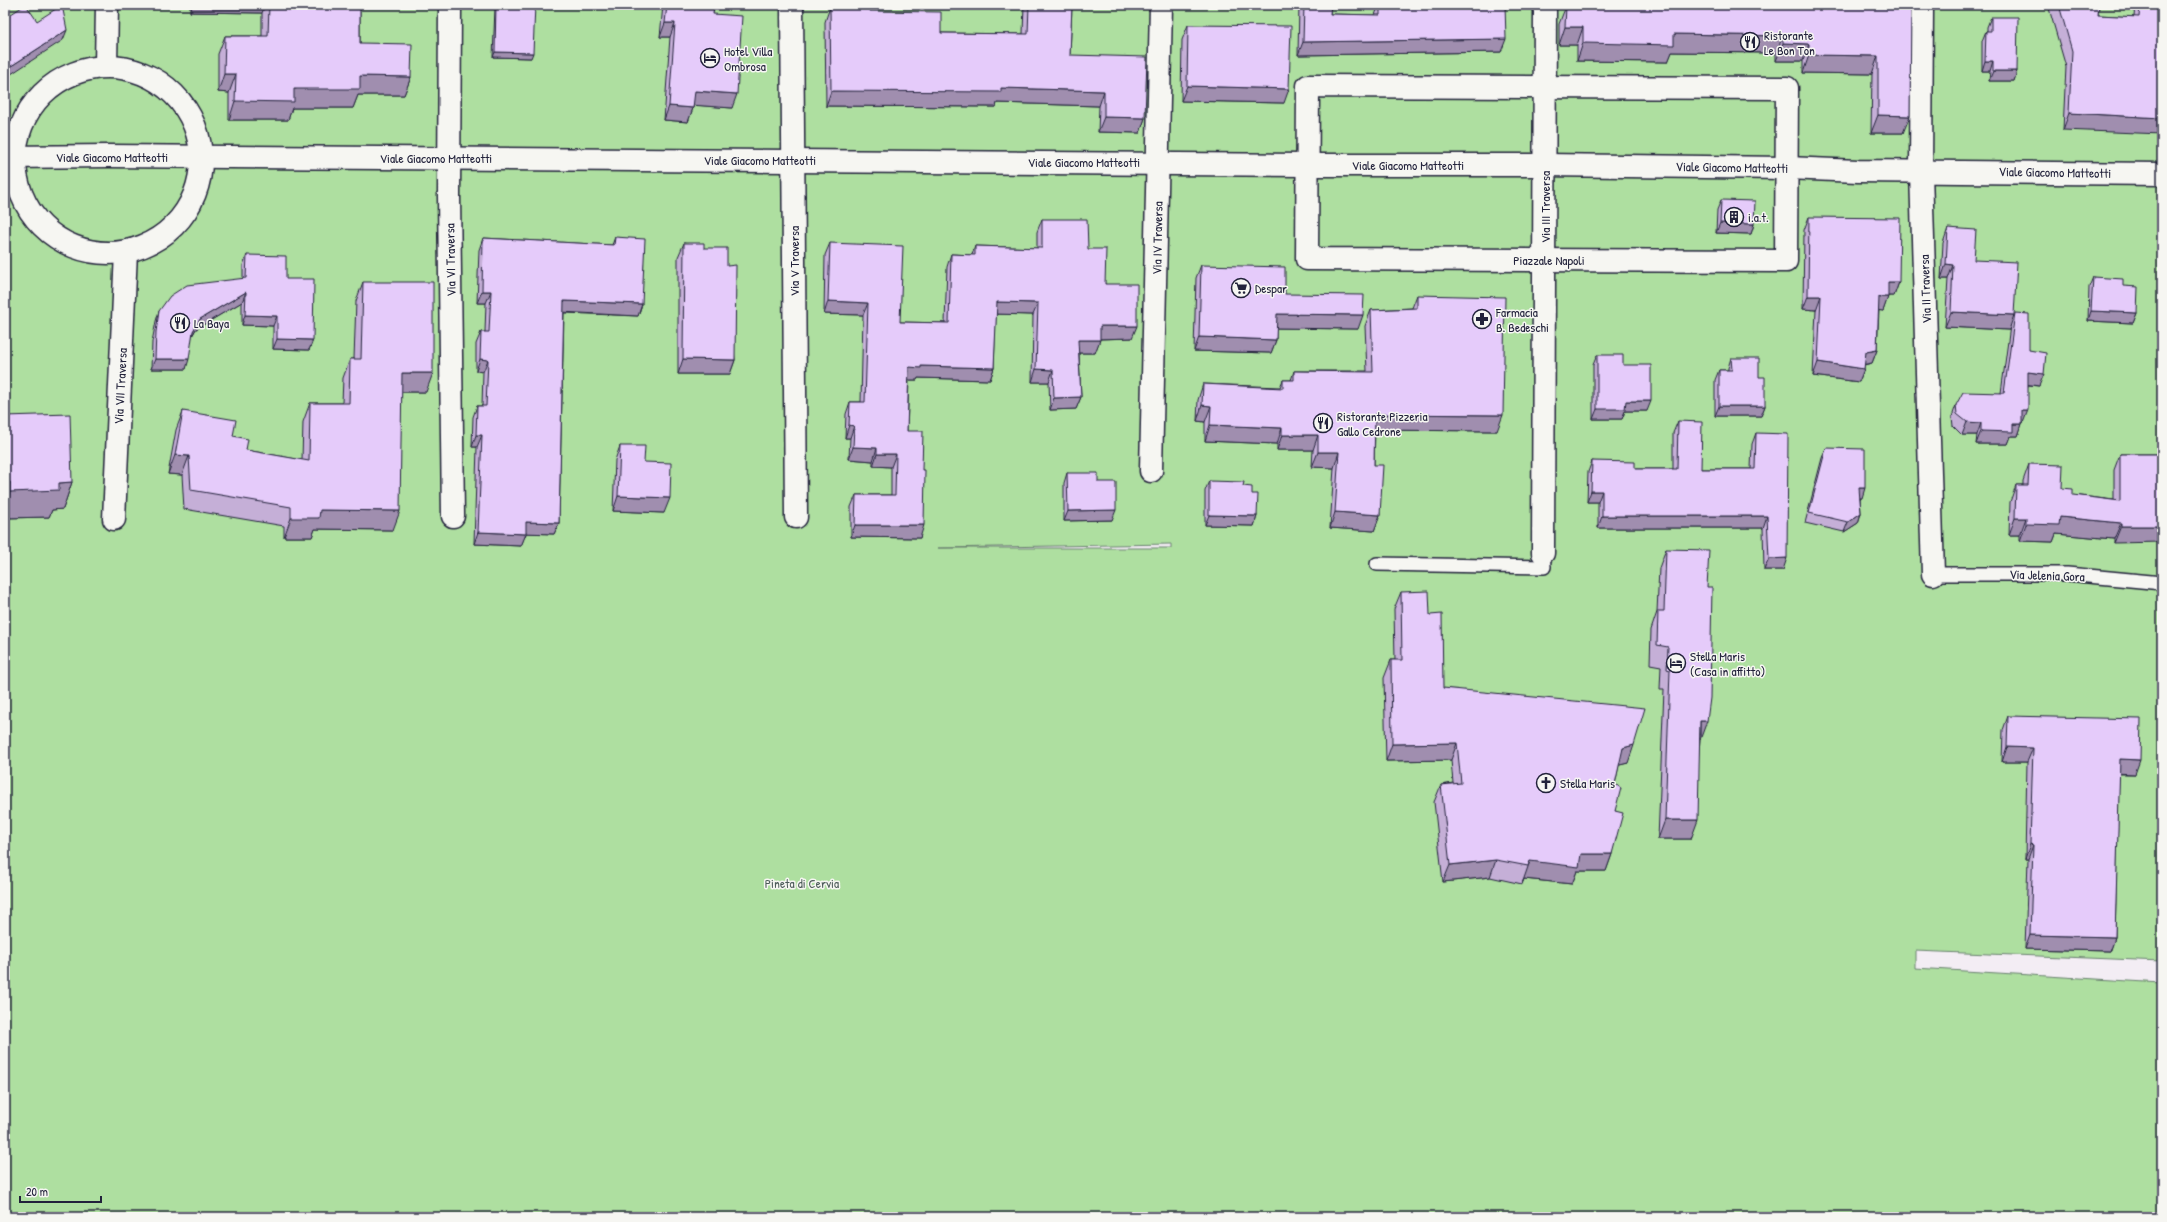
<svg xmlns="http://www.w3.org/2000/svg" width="2167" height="1222" font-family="'Patrick Hand',sans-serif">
	<rect width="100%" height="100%" fill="#f3edf4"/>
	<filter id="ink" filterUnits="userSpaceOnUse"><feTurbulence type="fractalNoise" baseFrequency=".025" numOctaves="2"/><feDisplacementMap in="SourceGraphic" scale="8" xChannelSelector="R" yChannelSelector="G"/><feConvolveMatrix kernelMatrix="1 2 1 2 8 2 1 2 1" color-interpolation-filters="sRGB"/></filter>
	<g filter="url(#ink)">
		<path fill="#aedfa0" stroke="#68806e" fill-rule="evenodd" d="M5,5H2162V961L1915,951V968L2162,983V1217H5ZM1171,544V548H938Z"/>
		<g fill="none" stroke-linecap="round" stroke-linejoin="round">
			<defs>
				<g id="service">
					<path d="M1377,564L1544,567L1543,553"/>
					<path d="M1933,574H2067L2162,583"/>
				</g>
				<g id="minor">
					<path d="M450,5L449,196L453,516"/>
					<path d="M792,5L796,517"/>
					<path d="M1922,5L1921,172L1933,574"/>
					<path d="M106,66L107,5"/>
					<circle cx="108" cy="160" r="93"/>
					<path d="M1308,86L1787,88L1786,261L1307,259Z"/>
					<path d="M1151,471L1161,5"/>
					<path d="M114,519L126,252"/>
					<path d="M1543,553L1545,5"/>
				</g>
				<path id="tertiary" d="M5,157L109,156L1308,165H1545L1787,168L1858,171L2162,174"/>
			</defs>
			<use href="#service" stroke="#22223b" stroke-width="16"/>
			<use href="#minor" stroke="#22223b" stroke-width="25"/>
			<use href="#tertiary" stroke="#22223b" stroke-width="25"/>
			<use href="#service" stroke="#f6f6f2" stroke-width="13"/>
			<use href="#minor" stroke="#f6f6f2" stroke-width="22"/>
			<use href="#tertiary" stroke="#f6f6f2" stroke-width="22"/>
		</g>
		<g fill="#c5afd7" stroke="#22223b">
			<path d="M190,5H360V43L411,77L404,95H358L353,108H292L288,120H229V93L218,92V54L225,36H262V13L190,12Z"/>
			<path d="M495,5H496L531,58L493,57L495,7Z"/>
			<path d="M663,5H714L713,14L732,108L694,105L693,108L688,122L664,120L670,37H660Z"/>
			<path d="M1024,5H1072L1070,55L1145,118L1140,133L1098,132L1099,106L997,103L996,107L826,106L825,22L830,7L870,11L941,33L1023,34Z"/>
			<path d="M1299,5H1331L1330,14L1375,15L1379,5H1505L1501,52L1298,55Z"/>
			<path d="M1584,5H1645V6L1690,7V5H1911L1903,133H1871L1872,74L1803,73V61H1776V53L1672,52L1668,62L1577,61V45H1559V24L1566,6H1583Z"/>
			<path d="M2048,5H2099L2098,15L2134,17L2135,5H2162L2063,130L2066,67Z"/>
			<path d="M1991,17L2017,71L2014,81H1989L1990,71H1982V41L1986,31H1987V27Z"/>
			<path d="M1188,25L1284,103L1181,101L1182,40Z"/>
			<path d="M1721,200L1754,224L1751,234L1716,233L1717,210Z"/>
			<path d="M1809,217L1899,282L1894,296H1888L1883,311L1879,310L1877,350L1872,363L1864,365V369L1859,382L1813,376L1816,310L1803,309L1804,230Z"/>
			<path d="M1042,219L1088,249L1132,338L1100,339L1095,353H1079L1081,397L1076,409L1050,410L1049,382H1032L1033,315L996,314L994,368L990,380L918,378L917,380H909L907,431L922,470L920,538L851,537V507L856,495H891V467L873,466V461L849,459L850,438H845L846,414L850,402H861L863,315L824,314L825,255L830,243L900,322L945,323L947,267L951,254L972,255L975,246L1037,248V232Z"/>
			<path d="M1948,228L1974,260L2014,315L2029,350L2039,386L2028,385L2023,423H2022L2018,436H2011L2008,444H1976L1977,435H1962L1953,426L1952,417L1956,405L2001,393L2010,326L2009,330L1945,327L1948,279H1941L1943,243Z"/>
			<path d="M615,237L642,304L638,316L564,313L559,523L554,534L526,533L521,546L474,544L477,447H472L473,417L477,406H482L483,372L476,371V344L481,332H485L486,303H477L479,250L483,238L612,245Z"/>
			<path d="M684,243L704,248L727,266L735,360L730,374H678V257Z"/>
			<path d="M247,255L286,279L313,340L309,350L273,349V326L242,325V302L196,329L192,336L186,369H151L152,342L156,321L159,311L243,278V265Z"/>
			<path d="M1201,265L1285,294L1358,329L1276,328V340L1271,353L1194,351L1196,278Z"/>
			<path d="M2093,277L2123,286L2137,313L2133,323L2088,321L2089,287Z"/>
			<path d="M363,282L426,392H401L393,530L315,529L312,537H284V526L184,509L182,475L168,474L176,430L183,411L233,436L246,450L302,460L303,422L310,403H342L343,378L350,359H354L356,301Z"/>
			<path d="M1417,295L1497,431L1375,430L1374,465L1380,515L1374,531L1330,528L1334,468L1312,467L1313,450H1277V444L1205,441V422L1197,421L1198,400L1203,384L1280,387L1283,380H1291L1294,371H1367L1365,326L1371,310L1412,308Z"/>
			<path d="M1597,355L1623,365L1647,411H1625L1622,419H1593V365Z"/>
			<path d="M1731,358L1759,377L1765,406L1761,416H1715V380L1719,370H1728V368Z"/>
			<path d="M5,416L72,482L63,509L52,510L49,517L5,518Z"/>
			<path d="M1678,421L1701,469H1751L1752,444L1756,433L1783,570H1764L1763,528H1598V502H1587L1588,472L1592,461L1635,469H1673V433Z"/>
			<path d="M620,446L644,462L664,513L613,511L615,460Z"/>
			<path d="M1826,448L1862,498H1860L1861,513L1858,523L1844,532L1805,523L1822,458Z"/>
			<path d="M2120,454H2162L2114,543V539L2056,534L2053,542L2020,541V535H2009L2010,502L2016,485H2023V481L2029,464L2062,488L2073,495L2114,500V470Z"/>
			<path d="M1067,473L1098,482L1112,520L1064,521V483Z"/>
			<path d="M1209,481L1252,494L1257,516L1254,526L1205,525V491Z"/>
			<path d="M1666,549L1700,740L1691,839H1658L1664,689H1660L1661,666L1650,664L1651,630L1657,612L1659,568Z"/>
			<path d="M1401,592L1430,615L1443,688L1628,763L1619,765L1615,784V811L1612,854L1606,871H1577L1572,884L1524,879L1522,884L1490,877L1443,882L1434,802L1441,785L1453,783L1451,760L1386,761L1384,678L1391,660H1395L1394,609Z"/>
			<path d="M2008,716L2135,774H2119L2115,937L2110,951L2025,949L2028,859H2025L2027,762H2002L2003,730Z"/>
		</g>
		<g fill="#a08eaf" stroke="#22223b">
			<path d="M193,5H265L262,13L190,12Z"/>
			<path d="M665,23H675L670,37H660Z"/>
			<path d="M1565,27H1583L1577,45H1559Z"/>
			<path d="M67,30L63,40L5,78V70Z"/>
			<path d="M1674,34L1783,36L1776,53L1672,52L1668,62L1577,61L1583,43Z"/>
			<path d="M1506,39L1501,52L1298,55L1303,42Z"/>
			<path d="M1783,43L1809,44L1803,61H1776Z"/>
			<path d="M495,52L533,53L531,58L493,57Z"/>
			<path d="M1809,55L1878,56L1872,74L1803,73Z"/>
			<path d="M1985,61H1993L1990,71H1982Z"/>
			<path d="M1993,71H2017L2014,81H1989Z"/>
			<path d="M224,74H236L229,93L218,92Z"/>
			<path d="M360,76L411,77L404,95H358L353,108H292L288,120H229L235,101Z"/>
			<path d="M1187,86L1289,89L1284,103L1181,101Z"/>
			<path d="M1001,88L1104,91L1099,106L997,103L996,107L826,106L831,91Z"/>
			<path d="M695,91L737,94L732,108L690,105Z"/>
			<path d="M669,106L693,108L688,122L664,120Z"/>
			<path d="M2069,113L2162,118V134L2063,130Z"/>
			<path d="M1878,115L1910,116L1903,133H1871Z"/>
			<path d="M1104,117L1145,118L1140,133L1098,132Z"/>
			<path d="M1720,223L1754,224L1751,234L1716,233Z"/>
			<path d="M1946,264L1953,265L1948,279H1941Z"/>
			<path d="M1888,282H1899L1894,296H1883Z"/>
			<path d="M482,291H491L486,303H477Z"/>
			<path d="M246,292L242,302L196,329L189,341L193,331L200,319Z"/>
			<path d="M1808,296H1821L1816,310L1803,309Z"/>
			<path d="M1879,297H1888L1883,311L1874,310Z"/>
			<path d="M564,301L642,304L638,316L560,312Z"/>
			<path d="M828,301L868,303L863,315L824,314Z"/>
			<path d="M997,302L1038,303L1033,315L992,314Z"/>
			<path d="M2091,311L2137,313L2133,323L2088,321Z"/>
			<path d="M1951,312L2014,315L2009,330L1945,327Z"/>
			<path d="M1277,314L1363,315L1358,329L1272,328Z"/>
			<path d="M245,315L277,316L273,326L242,325Z"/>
			<path d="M1100,326H1137L1132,338L1096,339Z"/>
			<path d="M1199,337L1276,340L1271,353L1194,351Z"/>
			<path d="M277,339L313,340L309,350L273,349Z"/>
			<path d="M1078,340H1100L1095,353H1074Z"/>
			<path d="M1877,350L1872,363L1861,365L1866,352Z"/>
			<path d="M155,359H189L186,369H151Z"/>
			<path d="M480,359L488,360L483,372L476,371Z"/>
			<path d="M683,359L735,360L730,374H678Z"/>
			<path d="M1818,362L1864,369L1859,382L1813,376Z"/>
			<path d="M921,366L994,368L990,380L918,378L917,380H905L909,367Z"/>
			<path d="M1036,369L1053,370L1049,382H1032Z"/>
			<path d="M2028,372L2044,374L2039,386L2024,384Z"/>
			<path d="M402,373H433L426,392H395Z"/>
			<path d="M1081,397L1076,409L1050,410L1054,398Z"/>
			<path d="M1626,401H1651L1647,411H1625L1622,419H1593L1597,409Z"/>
			<path d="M1202,405L1211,406L1205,422L1197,421Z"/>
			<path d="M1719,406H1765L1761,416H1715Z"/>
			<path d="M2022,410H2028L2023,423L2018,422Z"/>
			<path d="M1375,414L1503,415L1497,431L1369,430Z"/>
			<path d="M1967,422L1981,423L1977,435H1962Z"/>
			<path d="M2013,424H2022L2018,436H2011L2008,444H1976L1981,431Z"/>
			<path d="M849,425L854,426L850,438H845Z"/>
			<path d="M1210,425L1282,428L1277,444L1205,441Z"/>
			<path d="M476,435H482L477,447H472Z"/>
			<path d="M1282,435H1318L1313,450H1277Z"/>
			<path d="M853,447L877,448L873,461L849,459Z"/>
			<path d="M1318,452H1339L1334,468L1312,467Z"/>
			<path d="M877,454H896L891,467L873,466Z"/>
			<path d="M175,455L189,456L182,475L168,474Z"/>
			<path d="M5,482H10L5,495Z"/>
			<path d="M72,482L63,509L52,510L49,517L5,518V505L10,492L59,483Z"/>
			<path d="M1859,488H1865L1862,498H1855Z"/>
			<path d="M1591,491H1602L1598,502H1587Z"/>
			<path d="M618,496L670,498L664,513L613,511Z"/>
			<path d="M320,510L400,511L393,530L315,529L312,537H284L291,518Z"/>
			<path d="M1116,510L1112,520L1064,521L1068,511Z"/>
			<path d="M1335,512L1380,515L1374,531L1330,528Z"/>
			<path d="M1861,513L1858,523L1844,532L1848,522Z"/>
			<path d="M1209,515L1257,516L1254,526L1205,525Z"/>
			<path d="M1602,516H1767L1763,528H1598Z"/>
			<path d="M2060,517L2121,523L2114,539L2056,534L2053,542L2020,541L2026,524Z"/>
			<path d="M2015,518H2026L2020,535H2009Z"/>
			<path d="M526,522L559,523L554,534L522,533Z"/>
			<path d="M855,525H924L920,538L851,537Z"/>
			<path d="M2121,526H2162V542L2114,543Z"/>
			<path d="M478,532L526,534L521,546L474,544Z"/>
			<path d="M1787,558L1783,570H1764L1769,559Z"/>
			<path d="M1700,721H1707L1700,740Z"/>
			<path d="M1457,743L1451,760L1386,761L1392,744Z"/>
			<path d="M1634,745L1628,763L1616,766L1623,748Z"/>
			<path d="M2007,747L2033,748L2027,762H2002Z"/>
			<path d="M2120,759L2140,760L2135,774L2114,773Z"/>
			<path d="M1665,820H1698L1691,839H1658Z"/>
			<path d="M2030,844L2033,845L2028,859H2025Z"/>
			<path d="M1581,854H1612L1606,871H1577L1572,884L1524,879L1522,884L1530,861Z"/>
			<path d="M1496,860L1490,877L1443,882L1450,865Z"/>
			<path d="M2030,935L2115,937L2110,951L2025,949Z"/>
		</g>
		<g fill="#e5cbfa" stroke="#22223b">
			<path d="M25,5H26L37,21L62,5L67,30L5,70V18Z"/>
			<path d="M269,5H360V43L412,44L411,77L360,76V89H294V102L235,101L236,74H224L225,36H268Z"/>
			<path d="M496,5H535L533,53L495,52Z"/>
			<path d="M667,5H714L713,14L742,16L737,94L695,91L693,108L669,106L675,23H665Z"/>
			<path d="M1029,5H1072L1070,55L1147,57L1145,118L1104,117V91L1001,88V92L831,91L830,7H870V11L941,12V33L1028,34Z"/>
			<path d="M1304,5H1331L1330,14L1380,15V5H1505L1506,39L1303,42Z"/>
			<path d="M1587,5H1645V6L1696,8V5H1911L1910,116L1878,115V56L1809,55V44L1783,43V36L1674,34V45L1583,43V27H1565L1566,6H1587Z"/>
			<path d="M2059,5H2099L2098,15L2139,17L2140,5H2162V118L2069,113L2072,51Z"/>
			<path d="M1991,17H2018L2017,71H1993V61H1985L1986,31H1991Z"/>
			<path d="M1188,25L1291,26L1289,89L1187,86Z"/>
			<path d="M1721,200L1755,201L1754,224L1720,223Z"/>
			<path d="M1809,217L1900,218L1899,282H1888V297H1879L1877,350L1866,352L1864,369L1818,362L1821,296H1808Z"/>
			<path d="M1042,219H1087L1088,249H1106L1105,284H1137V326H1100V340H1078L1081,397L1054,398L1053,370L1036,369L1038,303L997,302L994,368L921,366V368L909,367L907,431H923L922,470H925L924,525H855L856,495H895L896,454H877V448L853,447L854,426L849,425L850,402H865L868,303L828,301L830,243L903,246L900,322L949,323L951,254L975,255V246L1042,248Z"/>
			<path d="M1948,228L1976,230L1974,260L2017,262L2014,315L1951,312L1953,265L1946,264Z"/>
			<path d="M615,237L645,239L642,304L564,301L559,523L526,522V534L478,532L482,435H476L477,406H486L488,360L480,359L481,332H489L491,291H482L483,238L614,245Z"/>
			<path d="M684,243H704V248H727V266L736,265L735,360L683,359Z"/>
			<path d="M247,255L286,256V279H314L313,340L277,339V316L245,315L246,292L200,319L193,331L189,359H155L156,332L159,311L170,296L187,285L246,278Z"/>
			<path d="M1201,265L1285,267V294L1364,295L1363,315L1277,314L1276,340L1199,337Z"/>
			<path d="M2093,277L2123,279V286L2138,287L2137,313L2091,311Z"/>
			<path d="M363,282H433V373H402L400,511L320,510L319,518H291V507L191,490L189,456L175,455L183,411L236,420L233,436L248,439L246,450L309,461L310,403H349L350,359H361Z"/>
			<path d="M1417,295L1505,297L1503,415L1375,414L1374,465H1383L1380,515L1335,512L1339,452H1318V435H1282V428L1210,425L1211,406L1202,405L1203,384L1283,388V380H1294V371L1373,372L1371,310L1417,308Z"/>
			<path d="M2015,313L2029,314V350L2046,353L2044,374L2028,372V410H2022V424H2013V432L1981,431V423L1967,422L1957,414L1956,405L1963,392L2004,393Z"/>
			<path d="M1597,355H1623V365H1651V401H1626L1625,409H1597Z"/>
			<path d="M1731,358H1759V377H1765V406H1719V370H1732Z"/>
			<path d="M70,414L72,482L59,483V490L10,492V482H5V416Z"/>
			<path d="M1678,421L1702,422L1701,469H1755L1756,433L1788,434L1787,558L1769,559L1767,516H1602V491H1591L1592,461L1635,462V469H1677Z"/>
			<path d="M620,446H645L644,462L671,463L670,498L618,496Z"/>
			<path d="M1826,448L1865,449V488H1859L1861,513L1848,522L1809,513Z"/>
			<path d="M2120,454H2162V526H2121V523L2060,517L2059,525L2026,524V518H2015L2016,485H2028L2029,464L2063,465L2062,488L2073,489V495L2120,501Z"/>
			<path d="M1067,473H1098V482H1116V510L1068,511Z"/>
			<path d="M1209,481L1244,482L1243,486L1252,487V494H1258L1257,516L1209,515Z"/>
			<path d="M1666,549L1709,550L1707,587H1712L1710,698L1707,721H1700L1698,820H1665L1670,670L1667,669L1668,647L1657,645L1658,611H1664Z"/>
			<path d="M1429,591L1430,615L1442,614L1443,688L1645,708L1634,745L1623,748L1615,784L1621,788L1615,811L1623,813L1612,854H1581L1579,867L1530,861L1528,866L1496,860L1450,865L1441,785L1461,783L1457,743L1392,744L1391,660H1402L1401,592Z"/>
			<path d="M2008,716L2141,719L2140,760L2120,759L2115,937L2030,935L2033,845L2030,844L2033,748L2007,747Z"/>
		</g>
	</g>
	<defs>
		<symbol id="restaurant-ring" viewBox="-11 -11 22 22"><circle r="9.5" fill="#f6f6f2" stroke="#22223b" stroke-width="1.5"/><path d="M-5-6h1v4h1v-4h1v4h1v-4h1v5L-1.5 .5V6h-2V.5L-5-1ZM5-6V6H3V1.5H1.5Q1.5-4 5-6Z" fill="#22223b"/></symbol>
		<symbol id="hotel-ring" viewBox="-11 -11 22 22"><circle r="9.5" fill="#f6f6f2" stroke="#22223b" stroke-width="1.5"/><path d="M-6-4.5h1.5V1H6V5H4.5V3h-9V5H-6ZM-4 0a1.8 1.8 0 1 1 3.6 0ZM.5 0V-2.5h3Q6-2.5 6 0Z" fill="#22223b"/></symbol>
		<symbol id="building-ring" viewBox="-11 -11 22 22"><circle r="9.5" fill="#f6f6f2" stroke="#22223b" stroke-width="1.5"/><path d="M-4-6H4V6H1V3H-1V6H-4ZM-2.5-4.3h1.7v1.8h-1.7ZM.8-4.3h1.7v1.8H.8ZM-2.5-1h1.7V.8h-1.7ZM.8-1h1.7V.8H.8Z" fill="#22223b"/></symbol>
		<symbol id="supermarket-ring" viewBox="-11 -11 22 22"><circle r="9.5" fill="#f6f6f2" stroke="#22223b" stroke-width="1.5"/><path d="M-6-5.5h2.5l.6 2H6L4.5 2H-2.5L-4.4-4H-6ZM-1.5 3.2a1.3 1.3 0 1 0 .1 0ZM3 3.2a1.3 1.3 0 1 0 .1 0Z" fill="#22223b"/></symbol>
		<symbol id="pharmacy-ring" viewBox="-11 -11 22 22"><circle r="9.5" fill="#f6f6f2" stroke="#22223b" stroke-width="1.5"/><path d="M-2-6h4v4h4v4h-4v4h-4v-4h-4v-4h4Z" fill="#22223b"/></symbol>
		<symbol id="church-ring" viewBox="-11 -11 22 22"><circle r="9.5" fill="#f6f6f2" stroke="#22223b" stroke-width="1.5"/><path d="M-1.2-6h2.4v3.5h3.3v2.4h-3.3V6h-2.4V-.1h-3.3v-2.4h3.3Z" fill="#22223b"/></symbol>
	</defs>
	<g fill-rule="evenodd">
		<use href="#restaurant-ring" x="1739" y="31" width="22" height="22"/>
		<use href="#hotel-ring" x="699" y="47" width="22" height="22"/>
		<use href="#building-ring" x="1723" y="206" width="22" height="22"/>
		<use href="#supermarket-ring" x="1230" y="277" width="22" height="22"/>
		<use href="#pharmacy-ring" x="1471" y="308" width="22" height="22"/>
		<use href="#restaurant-ring" x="169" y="312" width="22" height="22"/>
		<use href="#restaurant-ring" x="1312" y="412" width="22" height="22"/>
		<use href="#hotel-ring" x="1665" y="652" width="22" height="22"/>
		<use href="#church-ring" x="1535" y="772" width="22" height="22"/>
	</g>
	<g text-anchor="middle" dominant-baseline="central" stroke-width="3" stroke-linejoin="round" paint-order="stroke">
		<g font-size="13" fill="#22223b" stroke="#f6f6f2" text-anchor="start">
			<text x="1764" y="35">Ristorante<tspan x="1764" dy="15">Le Bon Ton</tspan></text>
			<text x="724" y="51">Hotel Villa<tspan x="724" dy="15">Ombrosa</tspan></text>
			<text x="1748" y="217">i.a.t.</text>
			<text x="1255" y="288">Despar</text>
			<text x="1496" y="312">Farmacia<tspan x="1496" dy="15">B. Bedeschi</tspan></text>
			<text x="194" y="323">La Baya</text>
			<text x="1337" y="416">Ristorante Pizzeria<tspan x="1337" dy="15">Gallo Cedrone</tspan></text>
			<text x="1690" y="656">Stella Maris<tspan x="1690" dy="15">(Casa in affitto)</tspan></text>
			<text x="1560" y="783">Stella Maris</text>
		</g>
		<g font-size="13" fill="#22223b" stroke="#f6f6f2">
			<text x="112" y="157">Viale Giacomo Matteotti</text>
			<text x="436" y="158">Viale Giacomo Matteotti</text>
			<text x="760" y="160">Viale Giacomo Matteotti</text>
			<text x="1084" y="162">Viale Giacomo Matteotti</text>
			<text x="1408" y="165">Viale Giacomo Matteotti</text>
			<text transform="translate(1732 167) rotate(1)">Viale Giacomo Matteotti</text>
			<text transform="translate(2055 172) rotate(1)">Viale Giacomo Matteotti</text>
			<text transform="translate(1545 207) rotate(-90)">Via III Traversa</text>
			<text transform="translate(1157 238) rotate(-89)">Via IV Traversa</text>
			<text transform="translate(450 260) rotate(-91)">Via VI Traversa</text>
			<text x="1549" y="260">Piazzale Napoli</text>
			<text transform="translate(794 261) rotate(-90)">Via V Traversa</text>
			<text transform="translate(1925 289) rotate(-92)">Via II Traversa</text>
			<text transform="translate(120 386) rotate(-87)">Via VII Traversa</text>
			<text transform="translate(2047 575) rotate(2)">Via Jelenia Gora</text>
		</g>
		<g font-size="13" fill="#4c5b59" stroke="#f6f6f2">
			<text x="802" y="883">Pineta di Cervia</text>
		</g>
	</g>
	<rect width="2167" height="1222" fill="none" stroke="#f6f6f2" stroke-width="20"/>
	<rect x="10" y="10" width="2147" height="1202" fill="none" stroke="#22223b" stroke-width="1.5" filter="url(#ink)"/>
	<path d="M20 1196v6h81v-6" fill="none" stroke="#22223b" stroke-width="2"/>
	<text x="26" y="1196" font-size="12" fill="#22223b" stroke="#f6f6f2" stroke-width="3" paint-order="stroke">20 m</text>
</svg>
